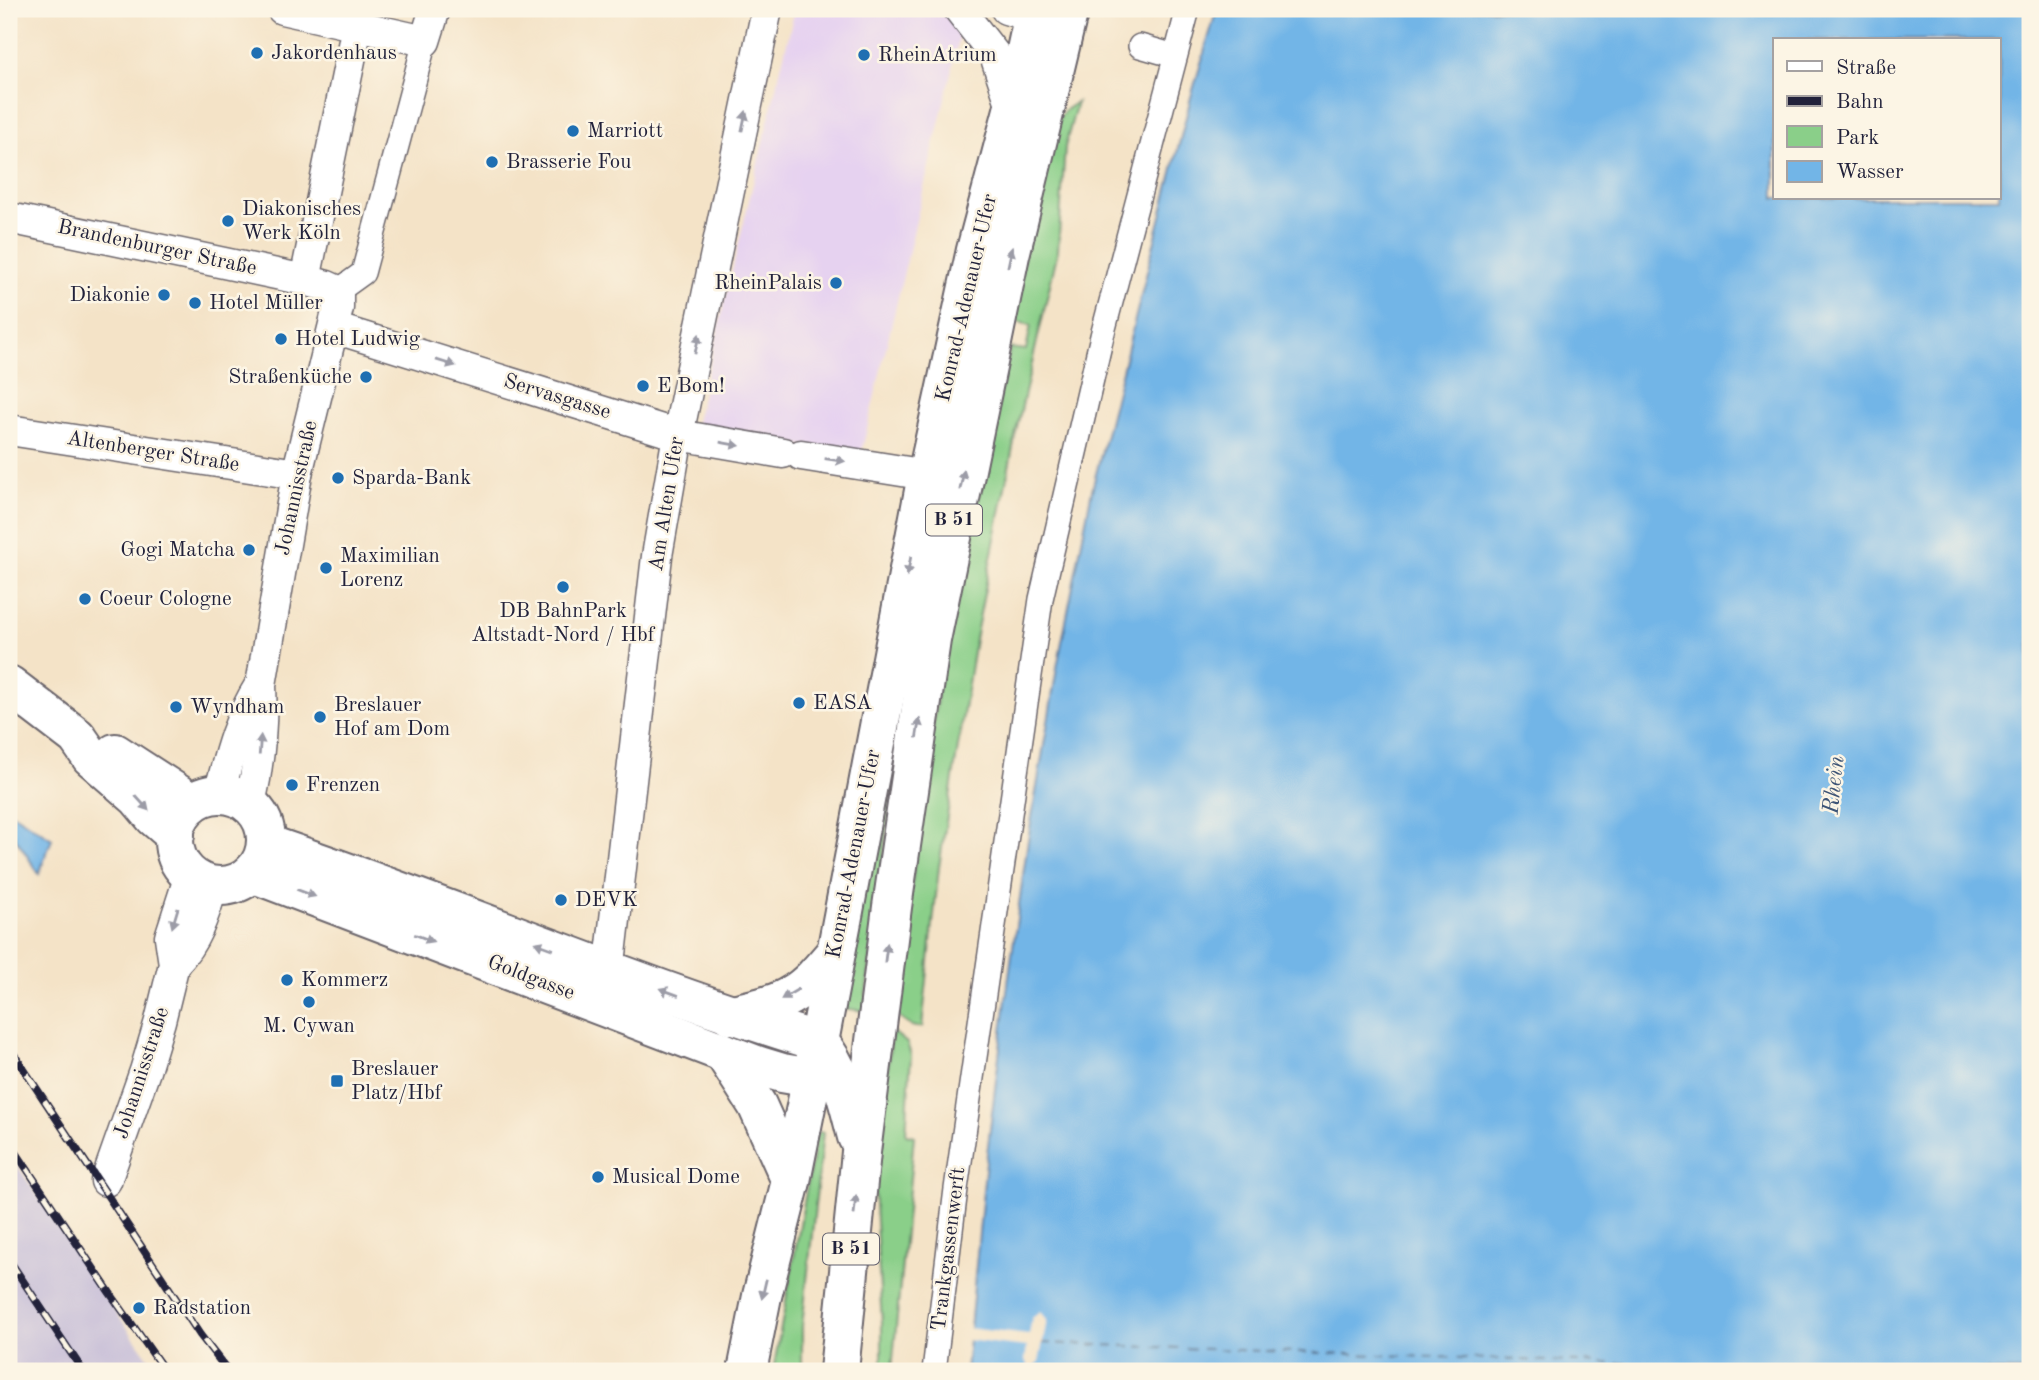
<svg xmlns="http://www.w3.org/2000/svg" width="2039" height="1380" font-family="'Old Standard TT',serif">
	<rect width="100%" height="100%" fill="#fcf5e5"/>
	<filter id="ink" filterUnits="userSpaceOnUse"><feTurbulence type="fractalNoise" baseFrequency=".0143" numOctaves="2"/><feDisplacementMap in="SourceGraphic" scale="14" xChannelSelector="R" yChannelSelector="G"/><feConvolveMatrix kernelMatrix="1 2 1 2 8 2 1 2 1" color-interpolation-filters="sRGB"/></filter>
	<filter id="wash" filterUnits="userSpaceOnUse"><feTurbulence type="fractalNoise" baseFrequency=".00686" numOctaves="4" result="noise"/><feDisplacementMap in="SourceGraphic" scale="28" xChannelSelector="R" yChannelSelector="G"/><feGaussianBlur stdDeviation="1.57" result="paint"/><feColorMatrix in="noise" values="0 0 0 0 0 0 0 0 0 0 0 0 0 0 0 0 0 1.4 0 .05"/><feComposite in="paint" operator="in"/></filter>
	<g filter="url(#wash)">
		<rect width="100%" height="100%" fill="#f4e3c7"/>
		<path fill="#e6d2f0" d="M795,9H966L861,454L694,430Z"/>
		<path fill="#c8bfd8" d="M9,1153L102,1293L158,1371H9Z"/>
		<g fill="#8acf89" stroke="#567862" stroke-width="2">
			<path d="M1077,102L1065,147L1058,250L1016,432L975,639L939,867L922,1027C910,1029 904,1020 894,1014L939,684L1010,348L1026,350L1031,325L1009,320L1057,121L1065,110Z"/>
			<path d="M913,620L864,1011L840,1008Z"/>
			<path d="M892,1031L907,1043L911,1055L906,1134L914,1136L892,1370L882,1364V1323L874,1188Z"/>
			<path d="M817,1132H823L802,1327V1371H773Z"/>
		</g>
		<g fill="#72b5e7" stroke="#4a6c91" stroke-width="2" fill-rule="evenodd">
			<path d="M1217,9H2030V1371H966L985,1170L1008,983L1028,840L1058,662L1092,490L1191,97ZM1775,40H1999V198H1775Z"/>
			<path d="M9,811L52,839L39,874L9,828Z"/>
		</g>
		<path fill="#f4e3c7" d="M1040,1312L1047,1320L1039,1362L1030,1371L1025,1360L1027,1347L966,1340L967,1328L1029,1335L1032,1318Z"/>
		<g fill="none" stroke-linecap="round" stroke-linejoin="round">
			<path stroke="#3e5577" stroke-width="2" stroke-dasharray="9 7" stroke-linecap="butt" d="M1042,1343L1828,1371"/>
		</g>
	</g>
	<g filter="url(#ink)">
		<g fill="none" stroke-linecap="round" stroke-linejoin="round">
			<defs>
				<g id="pedestrian">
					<path d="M1140,46L1175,56"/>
					<path d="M338,291L363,273L425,41"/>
					<path d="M934,1371L956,1189L1041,599L1102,336L1188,9"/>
				</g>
				<g id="minor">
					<path d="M282,9L425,41L435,9"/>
					<path d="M959,9L995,55L1013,110"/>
					<path d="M1006,9L1053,23"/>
					<path d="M9,218L305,280"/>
					<path d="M334,328L678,435L783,453"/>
					<path d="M9,430L297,474"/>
					<path d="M801,455L927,475"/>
					<path d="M219,794C230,752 237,722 260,685"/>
					<path d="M250,805C259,764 263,727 261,685L297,474L338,308V291L327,286L305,280L357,26"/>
					<path d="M174,964C196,941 204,916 213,885"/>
					<path d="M607,989L657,556L678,435L767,9"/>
					<path d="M106,1181L145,1071L160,1021L174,964L170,937L190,875"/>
				</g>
				<g id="secondary">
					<path d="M9,685L77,737L91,757L138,798L154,817L175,835"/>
					<path d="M115,753L192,803"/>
					<circle cx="220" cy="840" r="46"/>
					<path d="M266,844C452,906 631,985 819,1042"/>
					<path d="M252,873L759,1066L782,1073L811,1078"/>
					<path d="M730,1015C751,1009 775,1006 793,994C810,984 823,967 836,952"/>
					<path d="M723,1052L757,1105L791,1181"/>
				</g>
				<g id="primary">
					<path d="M819,1042C842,1069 848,1103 857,1137"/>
					<path d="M747,1371L762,1296L791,1181L819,1042L927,475L976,250L1013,110L1035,9"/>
					<path d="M839,1371L861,1152L892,907L931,640L1010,255L1069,9"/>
				</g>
			</defs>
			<use href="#pedestrian" stroke="#6c666c" stroke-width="26"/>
			<use href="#minor" stroke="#6c666c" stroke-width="33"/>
			<use href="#secondary" stroke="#6c666c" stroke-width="42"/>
			<use href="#primary" stroke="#6c666c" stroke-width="42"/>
			<use href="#pedestrian" stroke="#fff" stroke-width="23"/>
			<use href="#minor" stroke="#fff" stroke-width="30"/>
			<use href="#secondary" stroke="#fff" stroke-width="38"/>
			<use href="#primary" stroke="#fff" stroke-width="38"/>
			<defs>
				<g id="rail">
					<path d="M9,1047L200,1335L228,1371"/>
					<path d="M9,1142L110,1293L165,1371"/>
					<path d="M9,1260L83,1371"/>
				</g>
			</defs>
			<use href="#rail" stroke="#22223b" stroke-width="8"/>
			<use href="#rail" stroke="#fcf5e5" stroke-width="5" stroke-dasharray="16" stroke-linecap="butt"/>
		</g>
		<defs><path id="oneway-solid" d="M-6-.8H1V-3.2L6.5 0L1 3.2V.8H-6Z" transform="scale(1.75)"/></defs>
		<g fill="#9c9ca7">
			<use href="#oneway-solid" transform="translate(744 121) rotate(-78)"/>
			<use href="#oneway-solid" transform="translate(1010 257) rotate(-78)"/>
			<use href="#oneway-solid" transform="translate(697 344) rotate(-78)"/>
			<use href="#oneway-solid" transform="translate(446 363) rotate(17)"/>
			<use href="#oneway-solid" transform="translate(730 444) rotate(10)"/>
			<use href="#oneway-solid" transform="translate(835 460) rotate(8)"/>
			<use href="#oneway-solid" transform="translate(962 480) rotate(-78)"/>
			<use href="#oneway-solid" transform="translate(909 566) rotate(101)"/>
			<use href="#oneway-solid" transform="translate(918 728) rotate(-81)"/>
			<use href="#oneway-solid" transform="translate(260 745) rotate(-86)"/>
			<use href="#oneway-solid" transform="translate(142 803) rotate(48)"/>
			<use href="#oneway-solid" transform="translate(306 893) rotate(21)"/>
			<use href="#oneway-solid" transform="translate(175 918) rotate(107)"/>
			<use href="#oneway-solid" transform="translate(424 938) rotate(21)"/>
			<use href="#oneway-solid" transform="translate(544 946) rotate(-160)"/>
			<use href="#oneway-solid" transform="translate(886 953) rotate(-83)"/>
			<use href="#oneway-solid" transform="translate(669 992) rotate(-160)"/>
			<use href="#oneway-solid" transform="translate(790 994) rotate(150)"/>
			<use href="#oneway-solid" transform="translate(855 1205) rotate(-84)"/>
			<use href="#oneway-solid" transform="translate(764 1289) rotate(103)"/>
		</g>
	</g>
	<g fill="#1f6fb2" stroke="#fcf5e5" stroke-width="2.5">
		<circle cx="257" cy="53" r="7"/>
		<circle cx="864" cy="55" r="7"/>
		<circle cx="573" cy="131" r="7"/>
		<circle cx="492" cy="162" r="7"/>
		<circle cx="228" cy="221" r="7"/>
		<circle cx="836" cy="283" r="7"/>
		<circle cx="164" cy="295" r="7"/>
		<circle cx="195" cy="303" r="7"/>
		<circle cx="281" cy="339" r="7"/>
		<circle cx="366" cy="377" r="7"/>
		<circle cx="643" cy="386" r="7"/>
		<circle cx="338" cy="478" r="7"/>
		<circle cx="249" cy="550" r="7"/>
		<circle cx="326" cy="568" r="7"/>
		<circle cx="563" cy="587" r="7"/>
		<circle cx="85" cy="599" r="7"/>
		<circle cx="799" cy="703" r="7"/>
		<circle cx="176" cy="707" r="7"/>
		<circle cx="320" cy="717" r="7"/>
		<circle cx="292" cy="785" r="7"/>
		<circle cx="561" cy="900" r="7"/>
		<circle cx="287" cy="980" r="7"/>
		<circle cx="309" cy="1002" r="7"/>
		<rect x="330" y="1074" width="14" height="14" rx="3.5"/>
		<circle cx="598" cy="1177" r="7"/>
		<circle cx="139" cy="1308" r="7"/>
	</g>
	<g text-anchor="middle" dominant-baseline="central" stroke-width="5" stroke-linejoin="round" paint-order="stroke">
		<g fill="#fcf5e5" stroke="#63616e" stroke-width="2">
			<rect x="926" y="504.5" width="56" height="31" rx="5"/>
			<rect x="823" y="1233.5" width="56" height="31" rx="5"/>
		</g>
		<g font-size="19" font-weight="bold" fill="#22223b">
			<text x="954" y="520">B 51</text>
			<text x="851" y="1249">B 51</text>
		</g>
		<g font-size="21" fill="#22223b" stroke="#fcf5e5" text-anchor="start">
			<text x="271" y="53">Jakordenhaus</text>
			<text x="878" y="55">RheinAtrium</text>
			<text x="587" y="131">Marriott</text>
			<text x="506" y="162">Brasserie Fou</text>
			<text x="242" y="209">Diakonisches<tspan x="242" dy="24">Werk Köln</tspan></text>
			<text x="822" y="283" text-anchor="end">RheinPalais</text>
			<text x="150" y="295" text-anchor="end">Diakonie</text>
			<text x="209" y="303">Hotel Müller</text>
			<text x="295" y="339">Hotel Ludwig</text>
			<text x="352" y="377" text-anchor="end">Straßenküche</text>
			<text x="657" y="386">E Bom!</text>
			<text x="352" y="478">Sparda-Bank</text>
			<text x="235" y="550" text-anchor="end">Gogi Matcha</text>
			<text x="340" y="556">Maximilian<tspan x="340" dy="24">Lorenz</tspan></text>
			<text x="99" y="599">Coeur Cologne</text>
			<text x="563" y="611" text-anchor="middle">DB BahnPark<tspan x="563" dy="24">Altstadt-Nord / Hbf</tspan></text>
			<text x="813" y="703">EASA</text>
			<text x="334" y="705">Breslauer<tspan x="334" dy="24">Hof am Dom</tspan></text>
			<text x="190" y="707">Wyndham</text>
			<text x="306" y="785">Frenzen</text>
			<text x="575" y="900">DEVK</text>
			<text x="301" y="980">Kommerz</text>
			<text x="309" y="1026" text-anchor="middle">M. Cywan</text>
			<text x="351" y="1069">Breslauer<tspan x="351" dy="24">Platz/Hbf</tspan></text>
			<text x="612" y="1177">Musical Dome</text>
			<text x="153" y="1308">Radstation</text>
		</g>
		<g font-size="21" fill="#22223b" stroke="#fcf5e5">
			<text transform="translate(157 248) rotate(12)">Brandenburger Straße</text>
			<text transform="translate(967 298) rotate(-77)">Konrad-Adenauer-Ufer</text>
			<text transform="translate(557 397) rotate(17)">Servasgasse</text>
			<text transform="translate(153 452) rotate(9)">Altenberger Straße</text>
			<text transform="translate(297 488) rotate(-78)">Johannisstraße</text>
			<text transform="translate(667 504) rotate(-81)">Am Alten Ufer</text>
			<text transform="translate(854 854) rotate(-79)">Konrad-Adenauer-Ufer</text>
			<text transform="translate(531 978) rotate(21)">Goldgasse</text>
			<text transform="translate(142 1073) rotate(-72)">Johannisstraße</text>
			<text transform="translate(949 1249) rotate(-83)">Trankgassenwerft</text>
		</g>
		<g font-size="23" font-style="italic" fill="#3e5577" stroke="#fcf5e5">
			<text transform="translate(1834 785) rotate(-84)">Rhein</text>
		</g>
	</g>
	<rect width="2039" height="1380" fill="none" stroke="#fcf5e5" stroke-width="35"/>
	<rect x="1773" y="38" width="228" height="161" fill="#fcf5e5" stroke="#a5a1a1" stroke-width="2"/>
	<rect x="1787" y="61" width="35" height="10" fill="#ffffff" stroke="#a5a1a1" stroke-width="2"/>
	<text x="1836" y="74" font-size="21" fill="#22223b">Straße</text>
	<rect x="1787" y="96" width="35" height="10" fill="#22223b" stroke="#a5a1a1" stroke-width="2"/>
	<text x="1836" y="108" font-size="21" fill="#22223b">Bahn</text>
	<rect x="1787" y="126" width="35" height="21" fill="#8acf89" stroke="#a5a1a1" stroke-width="2"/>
	<text x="1836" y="144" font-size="21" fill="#22223b">Park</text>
	<rect x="1787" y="161" width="35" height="21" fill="#72b5e7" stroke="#a5a1a1" stroke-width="2"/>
	<text x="1836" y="178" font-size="21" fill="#22223b">Wasser</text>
</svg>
